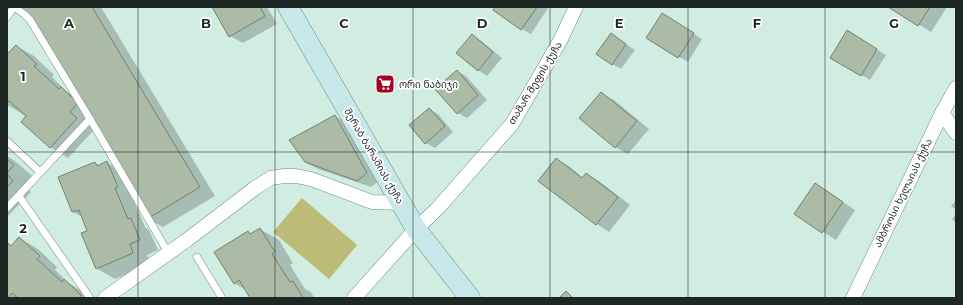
<svg xmlns="http://www.w3.org/2000/svg" width="963" height="305" font-family="Montserrat,'Noto Sans Georgian',sans-serif">
	<rect width="100%" height="100%" fill="#d1ede1"/>
	<path fill="#bbbc77" d="M302,198L357,245L329,279L273,232Z"/>
	<g fill="#0003">
		<path d="M20,7H101L215,196L163,227L147,218L133,199L145,227L149,230L158,250L147,255L151,264L115,279L96,268L88,231L83,217L73,212L95,163L100,166L107,163L117,168L94,130L68,158L50,147L25,114L24,115L7,105V53L9,54L16,46L34,56L54,75L52,77L67,92L73,95Z"/>
		<path d="M213,7H267L277,24L243,43L230,36Z"/>
		<path d="M496,7H546L548,8L531,34L522,29Z"/>
		<path d="M890,7H947L931,32Z"/>
		<path d="M671,19L702,39L688,62L647,38Z"/>
		<path d="M847,32L886,55L870,80L832,57Z"/>
		<path d="M472,36L481,41L502,58L487,76L478,70Z"/>
		<path d="M620,40L635,50L621,69L612,64Z"/>
		<path d="M457,71L466,76L487,100L467,118L458,113Z"/>
		<path d="M601,93L614,100L649,129L628,154L615,147Z"/>
		<path d="M429,109L438,114L453,132L435,148L426,143Z"/>
		<path d="M335,116L348,124L379,181L371,187L318,169L305,162Z"/>
		<path d="M7,156L15,161L32,176L24,185L31,192L7,217Z"/>
		<path d="M556,159L569,166L583,178L586,174L599,181L630,205L609,232L597,224L540,181Z"/>
		<path d="M828,192L855,210L836,240L795,214Z"/>
		<path d="M956,200V210L951,206Z"/>
		<path d="M956,214V223L952,219Z"/>
		<path d="M260,229L279,240L293,263L290,265L305,289L311,292L314,298H251L246,290L234,283L248,232L252,234Z"/>
		<path d="M19,238L38,249L57,267L55,270L70,284L82,291L90,298H10L9,297L7,296V245L8,244L12,246Z"/>
	</g>
	<g fill="#abbba6" stroke="#74836f">
		<path d="M19,7H92L200,187L147,219Z"/>
		<path d="M212,7H260L265,16L229,37Z"/>
		<path d="M495,7H537L521,30L493,10Z"/>
		<path d="M888,7H930L918,26Z"/>
		<path d="M662,13L694,33L678,58L646,38Z"/>
		<path d="M847,30L877,49L861,76L830,58Z"/>
		<path d="M611,33L626,44L612,65L596,54Z"/>
		<path d="M472,34L493,52L478,71L456,53Z"/>
		<path d="M16,45L37,64L34,66L59,89L61,87L78,103L70,112L77,118L50,148L21,122L26,116L9,101L7,103V52L8,53Z"/>
		<path d="M457,70L478,95L457,114L435,89Z"/>
		<path d="M601,92L637,121L615,148L579,118Z"/>
		<path d="M429,108L445,126L425,144L409,125Z"/>
		<path d="M335,115L367,173L357,181L305,162L289,140Z"/>
		<path d="M556,158L582,178L586,173L618,197L596,225L538,181Z"/>
		<path d="M7,159L14,165L7,173Z"/>
		<path d="M107,161L118,187L115,188L128,219L131,218L140,240L130,244L133,253L96,269L81,233L87,231L79,210L72,212L58,177L95,162L97,166Z"/>
		<path d="M7,174L13,181L7,187Z"/>
		<path d="M815,183L843,202L822,233L794,214Z"/>
		<path d="M260,228L275,252L272,254L290,282L293,281L303,298H250L239,280L234,284L214,252L248,231L250,234Z"/>
		<path d="M19,237L40,256L37,259L62,282L64,279L81,295L79,298H18L12,293L8,298L7,297V243H8L11,246Z"/>
		<path d="M566,291L573,298H559Z"/>
	</g>
	<g fill="none" stroke-linecap="round" stroke-linejoin="round">
		<defs>
			<g id="lane">
				<path d="M14,7L24,14L30,20L90,119L169,254"/>
				<path d="M7,17L14,7"/>
				<path d="M7,141L40,172"/>
				<path d="M19,196L90,298"/>
				<path d="M7,208L90,119"/>
				<path d="M197,257L222,298"/>
			</g>
			<g id="street">
				<path d="M942,113L956,133"/>
				<path d="M105,298L187,240L255,188L271,178L284,176H296L311,179L372,202L401,203"/>
				<path d="M354,298L416,229L438,208L512,124L561,39L576,7"/>
				<path d="M853,298L942,113L956,88"/>
			</g>
			<path id="secondary" d="M288,7L416,229L470,298"/>
		</defs>
		<use href="#lane" stroke="#738d81" stroke-width="8"/>
		<use href="#street" stroke="#738d81" stroke-width="15"/>
		<use href="#secondary" stroke="#738d81" stroke-width="21"/>
		<use href="#lane" stroke="#fff" stroke-width="7"/>
		<use href="#street" stroke="#fff" stroke-width="14"/>
		<use href="#secondary" stroke="#c7e8e8" stroke-width="20"/>
	</g>
	<path fill="none" stroke="#1d2723" stroke-width="1" stroke-opacity="0.55" d="M138,7V298M275,7V298M413,7V298M550,7V298M688,7V298M825,7V298M7,152H956"/>
	<defs>
		<symbol id="supermarket-square" viewBox="-11 -11 22 22"><rect x="-9" y="-9" width="18" height="18" rx="4" fill="#a20322" stroke="#fff"/><path d="M-6-5.5h2.5l.6 2H6L4.5 2H-2.5L-4.4-4H-6ZM-1.5 3.2a1.3 1.3 0 1 0 .1 0ZM3 3.2a1.3 1.3 0 1 0 .1 0Z" fill="#fff"/></symbol>
	</defs>
	<g fill-rule="evenodd">
		<use href="#supermarket-square" x="374" y="73" width="22" height="22"/>
	</g>
	<g text-anchor="middle" dominant-baseline="central" stroke-width="3.5" stroke-linejoin="round" paint-order="stroke">
		<g font-size="10" fill="#1d2723" stroke="#fff">
			<text transform="translate(535 83) rotate(-59)">თამარ მეფის ქუჩა</text>
			<text transform="translate(374 156) rotate(60)">მერაბ ბარამიას ქუჩა</text>
			<text transform="translate(903 193) rotate(-64)">ამბროსი ხელაიას ქუჩა</text>
		</g>
		<g font-size="10" fill="#1d2723" stroke="#fff" text-anchor="start">
			<text x="399" y="84">ორი ნაბიჯი</text>
		</g>
	</g>
	<g font-size="13" text-anchor="middle" font-weight="bold" fill="#1d2723" stroke="#fff" stroke-width="3.5" stroke-linejoin="round" paint-order="stroke">
		<text x="69" y="28">A</text>
		<text x="206" y="28">B</text>
		<text x="344" y="28">C</text>
		<text x="482" y="28">D</text>
		<text x="619" y="28">E</text>
		<text x="757" y="28">F</text>
		<text x="894" y="28">G</text>
		<text x="23" y="81">1</text>
		<text x="23" y="233">2</text>
	</g>
	<rect width="963" height="305" fill="none" stroke="#1d2723" stroke-width="16"/>
</svg>
